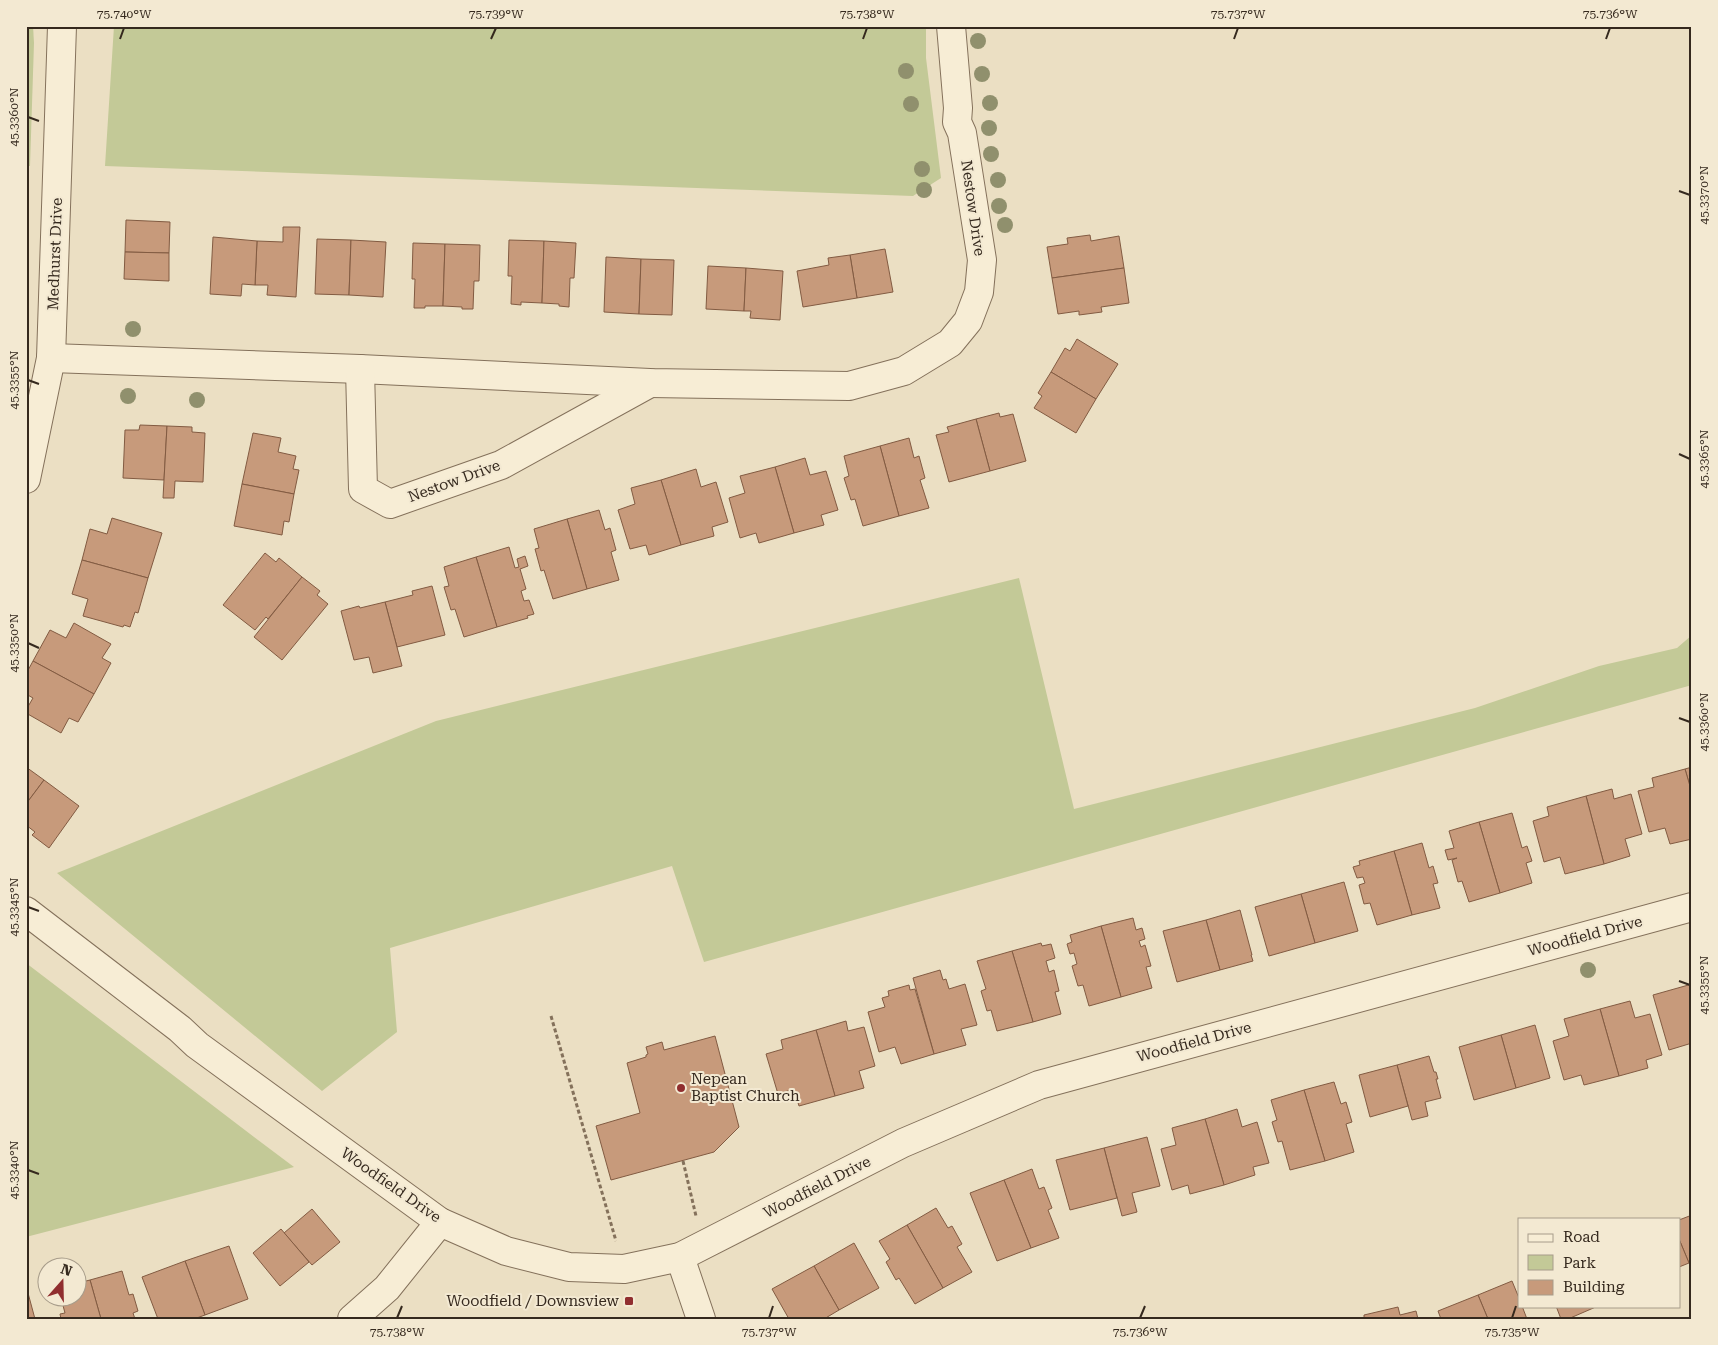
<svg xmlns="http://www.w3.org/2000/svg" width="1718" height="1345" font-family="'Roboto Serif',serif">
	<rect width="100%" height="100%" fill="#ebdfc3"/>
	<g fill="#c3c997">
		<path d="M26,26H33L34,43L30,166H26Z"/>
		<path d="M114,26H926V58L941,178L913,196L105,166Z"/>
		<path d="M1019,578L1074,809L1475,708L1599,666L1677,648L1692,635V685L704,962L672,866L390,948L397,1032L322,1091L57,873L436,721Z"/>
		<path d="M26,963L262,1143L294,1167L26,1237Z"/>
	</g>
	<g fill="#c79a7b" stroke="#825b42">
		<path d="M126,220L170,222L169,253L125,252Z"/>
		<path d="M283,227H300L296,297L267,295L268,285H255L257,241L283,242Z"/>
		<path d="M1090,235L1091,241L1119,236L1124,268L1052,278L1047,247L1068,244L1067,238Z"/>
		<path d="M213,237L257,241L255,285L242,284L241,296L210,294Z"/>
		<path d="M317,239L351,240L349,295L315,294Z"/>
		<path d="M351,240L386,242L383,297L349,295Z"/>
		<path d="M509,240L544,241L542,303L521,302V305L511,304L512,276H508Z"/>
		<path d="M544,241L576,243L574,278H570L569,307L559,306V304L542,303Z"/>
		<path d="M413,243L445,244L443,306H425V308H414L415,279H412Z"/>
		<path d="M445,244L480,245L479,281H474L473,309H462V307L443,306Z"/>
		<path d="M885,249L893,292L857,298L850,255Z"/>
		<path d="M125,252L169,253V281L124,279Z"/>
		<path d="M850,255L857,298L803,307L797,271L829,265L828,258Z"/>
		<path d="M606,257L641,259L639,314L604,312Z"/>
		<path d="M641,259L674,260L672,315L639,314Z"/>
		<path d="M708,266L746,268L744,311L706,309Z"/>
		<path d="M746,268L783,271L780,320L750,318L751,311H744Z"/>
		<path d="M1124,268L1129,303L1101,307L1102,312L1079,315V311L1058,314L1052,278Z"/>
		<path d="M1077,339L1118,364L1096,399L1051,372L1065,348L1070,351Z"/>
		<path d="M1051,372L1096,399L1076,433L1034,408L1042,396L1038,393Z"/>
		<path d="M999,413L1000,417L1013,414L1026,461L990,471L976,419Z"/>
		<path d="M976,419L990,471L949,482L936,435L949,432L947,427Z"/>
		<path d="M140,425L167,426L164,480L123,478L125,430H139Z"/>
		<path d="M167,426L192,427V432L205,433L203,482L175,481L174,498H163Z"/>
		<path d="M253,433L281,438L278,452L296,456L293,469L299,470L294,494L242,484Z"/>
		<path d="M909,438L914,458L919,456L925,478L920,480L929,508L899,516L880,446Z"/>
		<path d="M880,446L899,516L863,526L855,499L851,500L844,478L849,476L844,456Z"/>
		<path d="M805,458L810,475L826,471L838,510L821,515L824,525L794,533L775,467Z"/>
		<path d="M775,467L794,533L759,543L756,533L740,538L729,498L745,493L740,476Z"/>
		<path d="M696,469L701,487L716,482L728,522L712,527L714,536L681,545L661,480Z"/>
		<path d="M661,480L681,545L649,555L646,545L630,549L618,510L635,504L631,488Z"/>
		<path d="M242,484L294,494L289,522L284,521L282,535L234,526Z"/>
		<path d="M599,510L605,530L610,528L616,550L611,552L619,580L587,589L567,519Z"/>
		<path d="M112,518L162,533L148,578L82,560L90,529L107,534Z"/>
		<path d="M567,519L587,589L553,599L544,570L541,571L535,549L539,548L534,529Z"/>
		<path d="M509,547L515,568L519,567L517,559L525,556L528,566L520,569L526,589L521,591L524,601L529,600L534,614L527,616L528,618L497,627L476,557Z"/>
		<path d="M265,553L276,562L279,558L302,577L268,619L266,617L255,630L223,605Z"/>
		<path d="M476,557L497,627L464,637L455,609L451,610L444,587L449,586L444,567Z"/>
		<path d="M82,560L148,578L138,613L135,612L130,627L124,625L123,627L83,616L88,599L72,594Z"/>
		<path d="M302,577L320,591L317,595L328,604L282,660L254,637Z"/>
		<path d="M432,586L445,635L397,647L385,602L413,595L412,591Z"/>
		<path d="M385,602L402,666L373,673L369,657L354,660L341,611L359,606L360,608Z"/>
		<path d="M74,623L111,644L102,658L111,663L94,694L33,661L50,630L66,638Z"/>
		<path d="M33,661L94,694L78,722L69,718L61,733L26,713V710L33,698L26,694V674Z"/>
		<path d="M26,767L44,780L26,804Z"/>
		<path d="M1692,767V793L1685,769Z"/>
		<path d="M1685,769L1692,793V839L1670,844L1665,828L1649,832L1638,791L1654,787L1652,778Z"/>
		<path d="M44,780L79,806L49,848L32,835L35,832L26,825V804Z"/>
		<path d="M1612,789L1614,799L1631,794L1642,834L1625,839L1630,856L1604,864L1586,796Z"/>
		<path d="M1586,796L1604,864L1565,874L1560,857L1544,862L1533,821L1549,816L1547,807Z"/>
		<path d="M1512,813L1522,848L1527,846L1532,861L1526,863L1532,883L1500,893L1479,822Z"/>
		<path d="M1479,822L1500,893L1469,902L1462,881L1458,882L1452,860L1457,858L1448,860L1445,850L1454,848L1449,831Z"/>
		<path d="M1422,843L1429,868L1433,866L1438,883L1433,884L1440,908L1412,915L1394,851Z"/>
		<path d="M1394,851L1412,915L1377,925L1370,903L1364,904L1359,885L1365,883L1363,877L1357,878L1353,867L1360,865L1359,861Z"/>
		<path d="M1344,882L1358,931L1315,943L1301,894Z"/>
		<path d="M1301,894L1315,943L1269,956L1255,907Z"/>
		<path d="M1240,910L1252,955H1251L1253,961L1220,970L1206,920Z"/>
		<path d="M1133,918L1136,930L1142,928L1145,939L1139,941L1141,947L1145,945L1151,966L1146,967L1152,988L1121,997L1101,926Z"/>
		<path d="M1206,920L1220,970L1177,982L1163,931Z"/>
		<path d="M1101,926L1121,997L1089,1006L1083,985L1078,986L1072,966L1077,964L1074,953L1070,954L1067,944L1072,942L1070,935Z"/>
		<path d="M1041,943L1042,946L1051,944L1055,958L1046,961L1049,972L1054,970L1059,991L1055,992L1061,1014L1033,1022L1012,951Z"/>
		<path d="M1012,951L1033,1022L997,1031L991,1010L987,1011L981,991L986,989L977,961Z"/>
		<path d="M940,970L943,980L946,979L949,989L965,984L977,1025L961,1029L966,1045L934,1054L913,978Z"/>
		<path d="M1692,984V1043L1669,1050L1653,995Z"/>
		<path d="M909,985L910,990L915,989L934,1054L901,1064L895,1047L879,1052L868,1012L885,1007L882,998L889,996L888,991Z"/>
		<path d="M1630,1001L1635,1018L1650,1014L1662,1055L1646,1060L1648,1068L1619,1076L1600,1009Z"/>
		<path d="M1600,1009L1619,1076L1584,1085L1581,1075L1564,1080L1553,1041L1569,1036L1564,1019Z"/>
		<path d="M846,1021L848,1031L864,1027L875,1066L859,1071L864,1088L835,1096L816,1030Z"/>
		<path d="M1535,1025L1550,1078L1516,1088L1501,1035Z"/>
		<path d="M816,1030L835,1096L799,1106L794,1089L778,1094L766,1054L783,1049L781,1040Z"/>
		<path d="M1501,1035L1516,1088L1474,1100L1459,1047Z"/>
		<path d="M715,1036L739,1127L714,1152L611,1180L596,1126L640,1113L627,1063L646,1057V1055L648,1054L646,1047L662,1042L664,1050Z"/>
		<path d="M1429,1056L1434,1072H1436L1438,1079H1436L1441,1098L1425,1102L1428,1116L1412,1120L1397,1065Z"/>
		<path d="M1397,1065L1408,1106L1370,1117L1359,1075Z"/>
		<path d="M1334,1082L1341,1104L1346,1102L1352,1122L1346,1124L1354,1152L1325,1161L1304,1090Z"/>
		<path d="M1304,1090L1325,1161L1290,1170L1282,1141L1278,1142L1272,1122L1277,1120L1271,1100Z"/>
		<path d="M1237,1109L1242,1127L1257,1122L1269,1163L1253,1167L1255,1175L1224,1185L1205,1119Z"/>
		<path d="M1205,1119L1224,1185L1190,1194L1188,1185L1172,1190L1161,1149L1176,1145L1172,1128Z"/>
		<path d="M1147,1137L1160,1186L1132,1193L1137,1212L1122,1216L1104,1148Z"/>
		<path d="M1104,1148L1117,1198L1070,1210L1056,1160Z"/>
		<path d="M1032,1169L1039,1189L1044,1187L1052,1208L1048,1210L1059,1238L1031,1248L1004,1180Z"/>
		<path d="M1004,1180L1031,1248L997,1261L970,1193Z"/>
		<path d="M936,1208L948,1228L952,1226L962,1244L957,1247L972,1272L943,1288L907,1225Z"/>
		<path d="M312,1209L340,1242L312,1265L284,1233Z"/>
		<path d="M1692,1215V1262L1689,1263L1679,1239V1220Z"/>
		<path d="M907,1225L943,1288L915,1304L899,1278L896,1280L886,1262L890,1259L879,1241Z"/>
		<path d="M281,1229L309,1262L280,1286L253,1253Z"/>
		<path d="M1679,1239L1689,1263L1679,1267Z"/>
		<path d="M854,1243L879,1288L839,1310L814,1266Z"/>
		<path d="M229,1246L248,1299L205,1315L185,1261Z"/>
		<path d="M185,1261L205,1315L194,1319H158L142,1277Z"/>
		<path d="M814,1266L839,1310L824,1319H789L772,1289Z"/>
		<path d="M122,1271L129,1295L133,1294L138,1311L133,1313L135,1319H101L90,1280Z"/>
		<path d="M90,1280L101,1319H61L60,1314L65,1313L61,1298H78V1283Z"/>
		<path d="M1512,1281L1519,1298V1306H1522L1527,1319H1488L1478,1295Z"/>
		<path d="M26,1293H28L35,1319H26Z"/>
		<path d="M1478,1295L1488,1319H1441L1438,1311Z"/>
		<path d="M1556,1306H1598L1568,1319H1561Z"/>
		<path d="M1398,1307L1400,1315L1416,1311L1418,1319H1364V1315Z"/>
	</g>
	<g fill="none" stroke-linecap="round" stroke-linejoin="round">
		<defs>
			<g id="minor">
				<path d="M51,358L360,369L650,383L849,386L904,371L950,343L968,321L979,292L982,260L962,133L957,122L958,108L951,26"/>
				<path d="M360,369L363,489L390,504L501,465L650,383"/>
				<path d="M680,1257L701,1319"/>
				<path d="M352,1319L387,1288L440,1222"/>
			</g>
			<g id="tertiary">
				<path d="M26,479L51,358L62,26"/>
				<path d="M26,911L180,1029L197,1045L440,1222L506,1251L569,1267L624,1269L680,1257L903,1143L1039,1085L1692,907"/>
			</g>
		</defs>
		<use href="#minor" stroke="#84715b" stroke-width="30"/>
		<use href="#tertiary" stroke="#84715b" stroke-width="30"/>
		<g stroke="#84715b" stroke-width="3" stroke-dasharray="4 2.5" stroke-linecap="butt">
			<path d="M551,1016L616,1241"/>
			<path d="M683,1161L696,1216"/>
		</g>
		<use href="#minor" stroke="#f7edd5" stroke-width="28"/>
		<use href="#tertiary" stroke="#f7edd5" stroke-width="28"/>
	</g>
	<g fill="#90906d">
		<circle cx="978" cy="41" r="8"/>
		<circle cx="906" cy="71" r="8"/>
		<circle cx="982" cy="74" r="8"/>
		<circle cx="990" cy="103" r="8"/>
		<circle cx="911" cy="104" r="8"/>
		<circle cx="989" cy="128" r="8"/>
		<circle cx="991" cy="154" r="8"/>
		<circle cx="922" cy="169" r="8"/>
		<circle cx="998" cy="180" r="8"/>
		<circle cx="924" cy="190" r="8"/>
		<circle cx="999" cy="206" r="8"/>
		<circle cx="1005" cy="225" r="8"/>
		<circle cx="133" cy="329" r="8"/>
		<circle cx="128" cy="396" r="8"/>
		<circle cx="197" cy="400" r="8"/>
		<circle cx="1588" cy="970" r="8"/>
	</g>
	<path fill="none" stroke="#35291e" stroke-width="2" d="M120,39L124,28M491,39L496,28M863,39L867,28M1234,39L1238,28M1606,39L1610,28M28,117L39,121M1679,191L1690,195M28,380L39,384M1679,454L1690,459M28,643L39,648M1679,718L1690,722M28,907L39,911M1679,981L1690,985M28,1170L39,1174M397,1318L402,1306M769,1318L773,1306M1140,1318L1145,1306M1512,1318L1516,1306"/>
	<g fill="#902e2f" stroke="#f3e9d2" stroke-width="2">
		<circle cx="681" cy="1088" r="5"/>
		<rect x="624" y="1296" width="10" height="10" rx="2.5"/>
	</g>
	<g text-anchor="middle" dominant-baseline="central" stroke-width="4" stroke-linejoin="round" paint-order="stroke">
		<g font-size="15" fill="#35291e" stroke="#f3e9d2">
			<text transform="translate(973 208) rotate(82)">Nestow Drive</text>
			<text transform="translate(55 254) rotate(-88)">Medhurst Drive</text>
			<text transform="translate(454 481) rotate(-20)">Nestow Drive</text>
			<text transform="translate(1585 936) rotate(-15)">Woodfield Drive</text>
			<text transform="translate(1194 1042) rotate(-15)">Woodfield Drive</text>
			<text transform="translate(391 1185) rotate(35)">Woodfield Drive</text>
			<text transform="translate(817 1187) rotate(-27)">Woodfield Drive</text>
		</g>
		<g font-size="15" fill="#35291e" stroke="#f3e9d2" text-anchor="start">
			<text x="691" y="1079">Nepean<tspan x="691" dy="17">Baptist Church</tspan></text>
			<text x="619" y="1301" text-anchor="end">Woodfield / Downsview</text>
		</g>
	</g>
	<rect width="1718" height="1345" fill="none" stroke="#f3e9d2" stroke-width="55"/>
	<rect x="1518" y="1218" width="162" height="90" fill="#f3e9d2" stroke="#a79c8a"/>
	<rect x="1528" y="1234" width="25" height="8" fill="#f7edd5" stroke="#a79c8a"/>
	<text x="1563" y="1242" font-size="15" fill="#35291e">Road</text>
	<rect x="1528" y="1255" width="25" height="15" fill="#c3c997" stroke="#a79c8a"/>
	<text x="1563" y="1268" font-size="15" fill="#35291e">Park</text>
	<rect x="1528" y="1280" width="25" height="15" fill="#c79a7b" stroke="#a79c8a"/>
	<text x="1563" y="1292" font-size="15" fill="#35291e">Building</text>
	<g transform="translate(62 1282) rotate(20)"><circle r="24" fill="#f3e9d2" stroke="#a79c8a"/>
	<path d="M0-4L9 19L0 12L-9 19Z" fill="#902e2f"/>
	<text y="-8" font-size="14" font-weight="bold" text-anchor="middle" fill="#35291e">N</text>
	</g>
	<rect x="28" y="28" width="1662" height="1290" fill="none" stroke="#35291e" stroke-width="2"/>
	<g font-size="12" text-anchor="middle" fill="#35291e">
		<text x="124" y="18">75.740°W</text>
		<text x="496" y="18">75.739°W</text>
		<text x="867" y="18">75.738°W</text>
		<text x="1238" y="18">75.737°W</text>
		<text x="1610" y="18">75.736°W</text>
		<text transform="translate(14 117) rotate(-90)" y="4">45.3360°N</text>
		<text transform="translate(1704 195) rotate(-90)" y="4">45.3370°N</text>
		<text transform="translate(14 380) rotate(-90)" y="4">45.3355°N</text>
		<text transform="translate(1704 459) rotate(-90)" y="4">45.3365°N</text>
		<text transform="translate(14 643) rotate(-90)" y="4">45.3350°N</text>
		<text transform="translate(1704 722) rotate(-90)" y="4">45.3360°N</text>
		<text transform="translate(14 907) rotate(-90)" y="4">45.3345°N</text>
		<text transform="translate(1704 985) rotate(-90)" y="4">45.3355°N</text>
		<text transform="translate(14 1170) rotate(-90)" y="4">45.3340°N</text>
		<text x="397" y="1336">75.738°W</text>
		<text x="769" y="1336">75.737°W</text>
		<text x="1140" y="1336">75.736°W</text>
		<text x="1512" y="1336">75.735°W</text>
	</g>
</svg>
